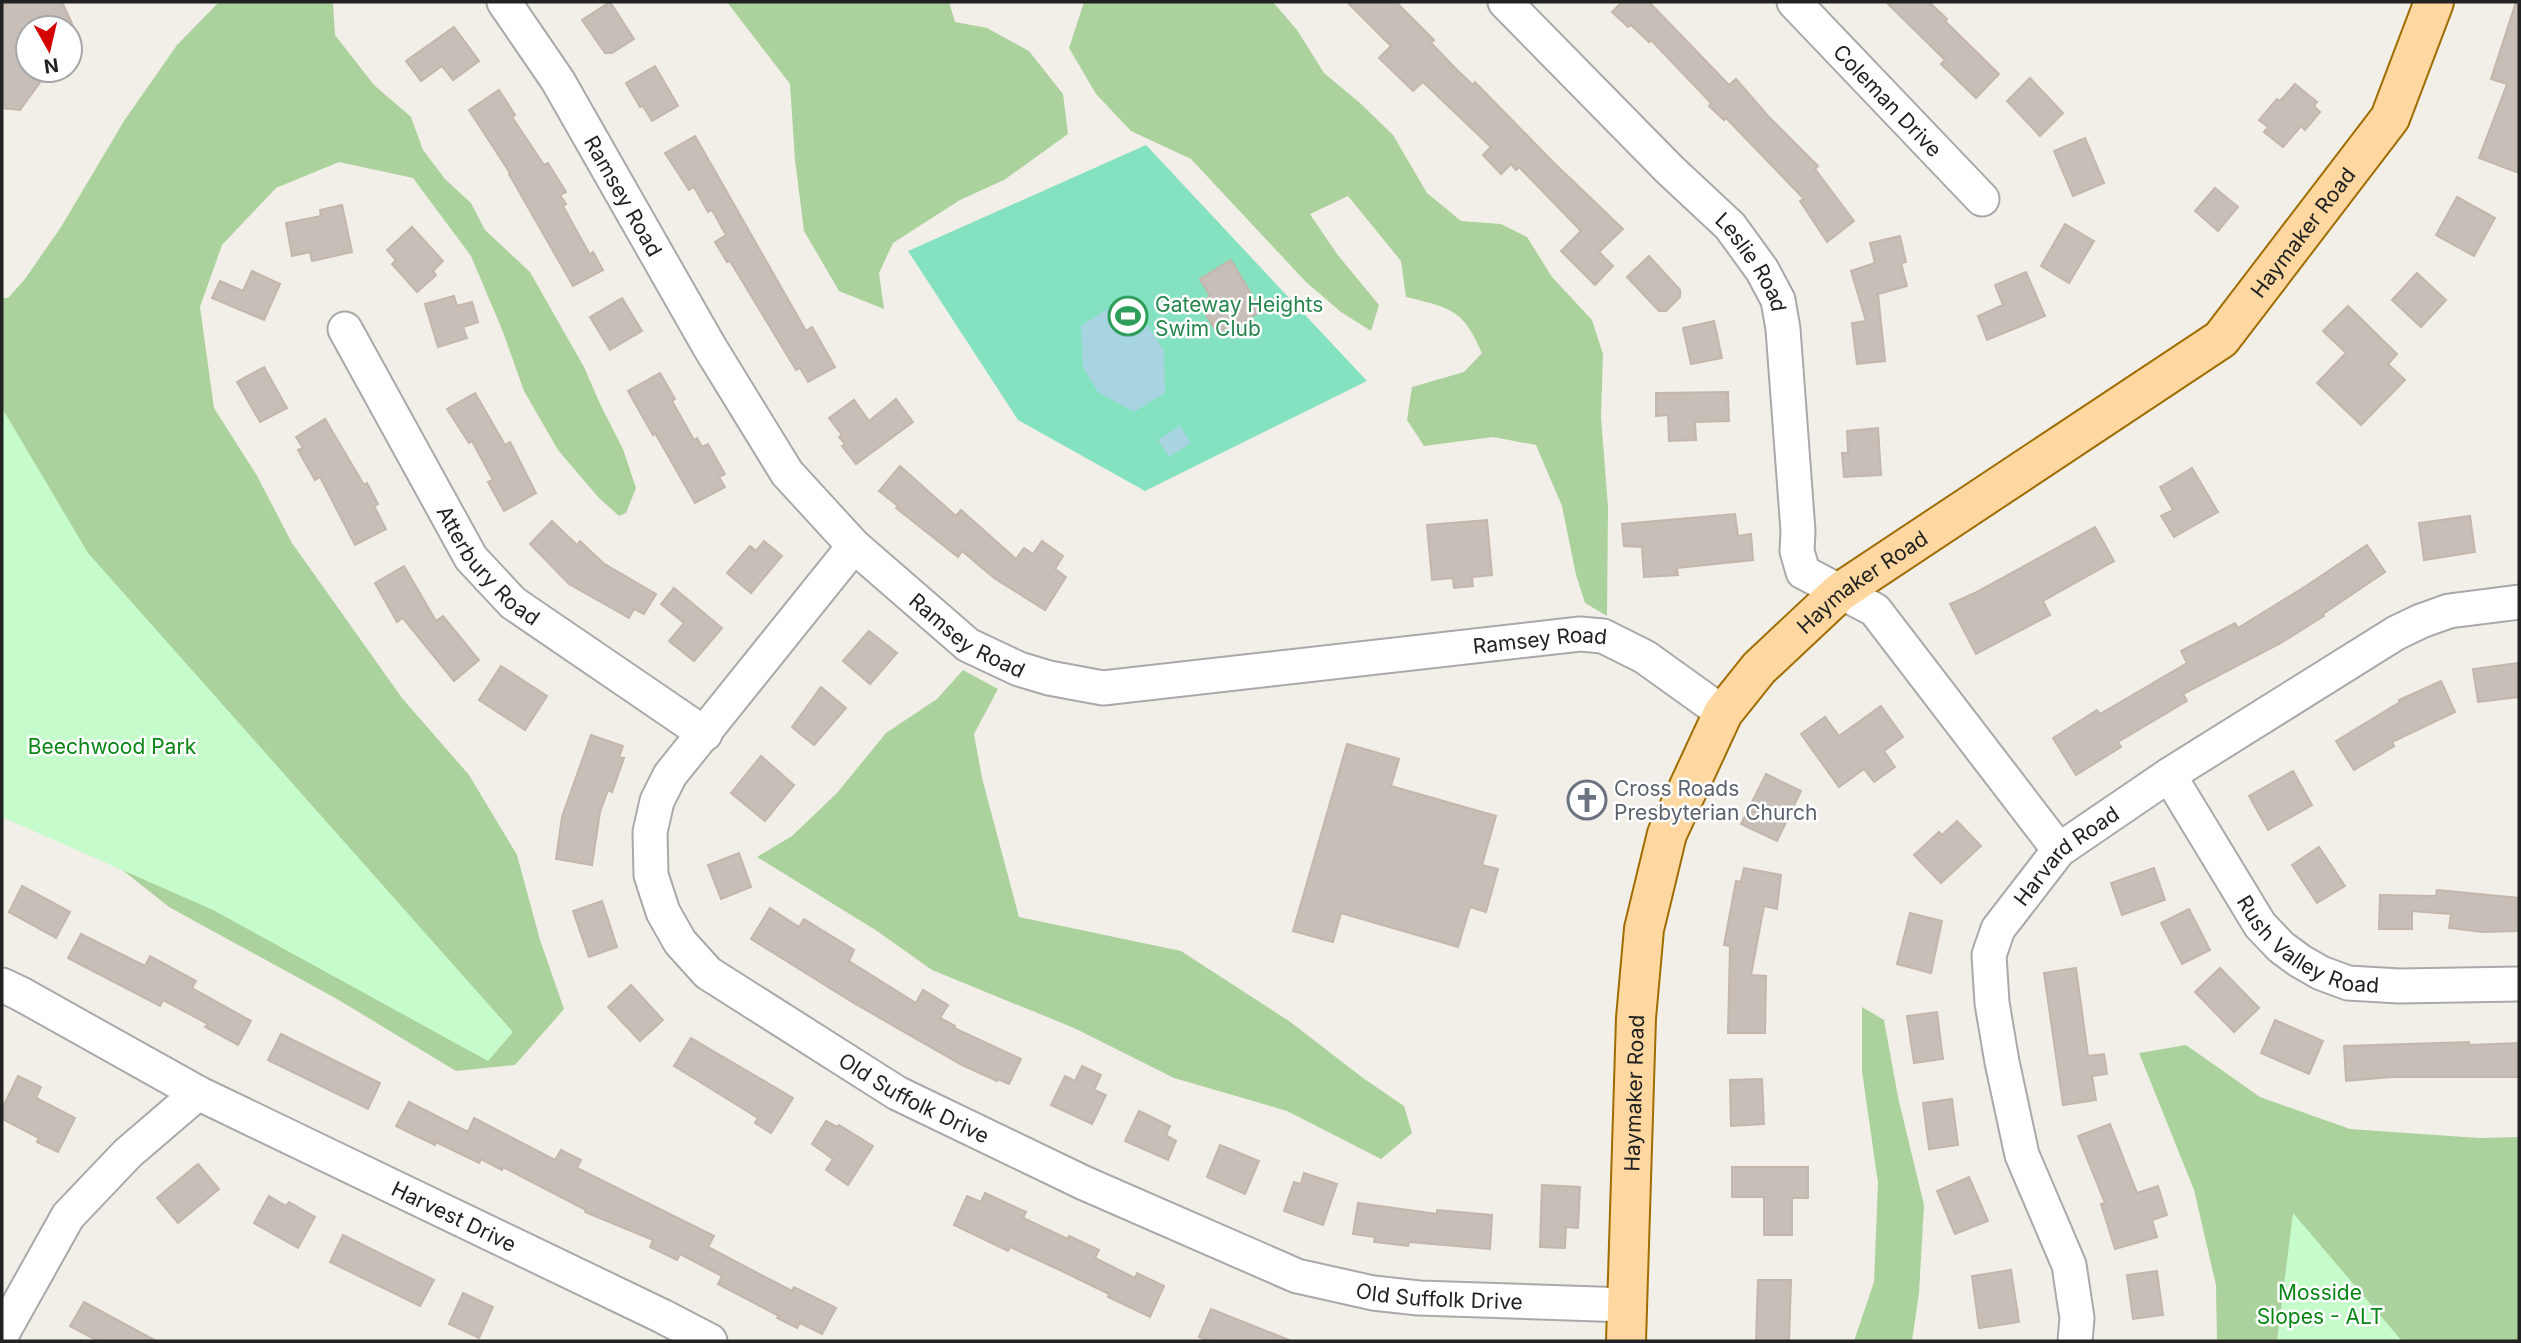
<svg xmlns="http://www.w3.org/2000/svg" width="2521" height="1343" font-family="Inter,sans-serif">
	<rect width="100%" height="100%" fill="#f2efe8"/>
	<g fill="#abd29c">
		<path d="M219,2H333L335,35L374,85L411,117L423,150L445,179L471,203L485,230L530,272L584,367L601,406L623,449L636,488L626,513L619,516L598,497L558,450L524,391L503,332L471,256L413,178L339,162L276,188L222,245L200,307L214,408L256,474L292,543L402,698L469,775L517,855L540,940L564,1009L515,1065L456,1071L337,999L169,907L43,807L2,806V298H8L25,279L61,227L124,121L177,45Z"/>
		<path d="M727,2H949L955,22L987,28L1029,51L1063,94L1068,134L1004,180L960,200L893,243L879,273L884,309L839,291L804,231L795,160L790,84Z"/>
		<path d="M1084,2H1273L1297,30L1324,73L1360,103L1393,135L1427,193L1461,221L1501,224L1527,237L1552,277L1592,320L1603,354L1601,417L1608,507L1607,616L1585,603L1576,575L1562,506L1536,445L1493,437L1424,446L1407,420L1412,387L1464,372L1482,353C1463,309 1451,308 1406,297L1401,261L1348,196L1310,214L1337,254L1379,305L1371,331L1341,312L1306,282L1191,159L1131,131L1096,94L1069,48Z"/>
		<path d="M963,670L998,689L974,734L982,778L1019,917L1181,951L1289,1021L1363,1078L1404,1106L1412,1133L1381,1159L1287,1111L1174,1078L1074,1028L932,970L877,931L757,857L792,836L837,793L886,733L937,699Z"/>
		<path d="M1862,1007L1884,1020L1898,1097L1924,1205L1919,1293L1912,1341H1854L1874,1282L1878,1183L1862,1071Z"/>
		<path d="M2186,1045L2260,1097L2350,1129L2479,1138L2519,1137V1341H2217L2216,1285L2194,1190L2139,1053Z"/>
	</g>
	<g fill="#c6fbcb">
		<path d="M2,408L88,553L513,1032L488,1061L213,910L2,817Z"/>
		<path d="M2293,1213L2402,1341H2277Z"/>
	</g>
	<path fill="#85e2c0" d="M1146,145L1367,381L1145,491L1018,420L908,251Z"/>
	<g fill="#a8d3e0">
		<path d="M1112,306L1149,327L1164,351L1165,393L1134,412L1098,392L1083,367L1081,326Z"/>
		<path d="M1180,426L1191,443L1169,457L1158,440Z"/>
	</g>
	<g fill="#c7bfb7" stroke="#c4b6aa" stroke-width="2">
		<path d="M2,2H62L74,28H28V70H49L20,110L2,108Z"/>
		<path d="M610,2L634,39L612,53H605L582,20Z"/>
		<path d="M1347,2H1396L1434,40L1431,43L1457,70L1473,85L1475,82L1553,162L1623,229L1599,252L1613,266L1595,285L1561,251L1581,231L1519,167L1516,170L1511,164L1501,174L1483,155L1491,147L1423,82L1413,91L1379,58L1391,46Z"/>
		<path d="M1622,2H1649L1729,85L1736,79L1768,116L1818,166L1815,169L1854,221L1827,242L1800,201L1804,199L1726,118L1724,120L1709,106L1711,103L1651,40L1649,42L1631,25L1628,27L1612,12Z"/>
		<path d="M1886,2H1929L1947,19L1945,21L1999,74L1976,98L1941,64L1945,60Z"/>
		<path d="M2516,2H2519V173L2479,158L2507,84L2491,79Z"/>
		<path d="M454,27L479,61L453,80L442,66L421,81L406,61Z"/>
		<path d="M655,66L678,106L652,121L643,106L640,107L626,83Z"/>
		<path d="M2030,78L2063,113L2040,136L2007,101Z"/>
		<path d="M2295,84L2317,102L2314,106L2320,112L2305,130L2301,126L2283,147L2264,132L2268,127L2259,120L2277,99L2280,101Z"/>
		<path d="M499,90L515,115L512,117L544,165L548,163L566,192L560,195L566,204L563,206L590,255L593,252L603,270L573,286L509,174L510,173L469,110Z"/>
		<path d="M695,136L806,331L812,327L835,367L808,382L800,368L796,370L730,261L727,262L715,242L726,235L712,210L708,212L694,187L689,190L665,153Z"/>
		<path d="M2085,138L2104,183L2073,196L2054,151Z"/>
		<path d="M2215,188L2238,207L2218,231L2195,211Z"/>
		<path d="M2457,197L2495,218L2474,256L2436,235Z"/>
		<path d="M342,205L352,252L312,261L310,252L292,256L286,223L321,216L320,210Z"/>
		<path d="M2065,224L2094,241L2069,283L2041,266Z"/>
		<path d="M412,227L443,261L433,271L436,275L417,292L392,264L396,260L387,250Z"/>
		<path d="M1900,236L1906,262L1901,263L1907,286L1878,294L1885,361L1857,364L1852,323L1866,321L1851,271L1875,263L1870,243Z"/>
		<path d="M1649,256L1680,290V297L1666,311H1659L1627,277Z"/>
		<path d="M1231,260L1261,311L1233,328L1231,325L1217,333L1199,303L1210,296L1200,279Z"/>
		<path d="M252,271L280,284L264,320L212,298L220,281L243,291Z"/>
		<path d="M2026,272L2045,316L1987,340L1978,316L2003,305L1995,285Z"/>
		<path d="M2417,273L2446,300L2421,327L2392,300Z"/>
		<path d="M454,296L457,306L472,302L478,322L463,327L467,338L438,347L425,304Z"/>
		<path d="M622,298L642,331L610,350L590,317Z"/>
		<path d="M2348,306L2397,354L2388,364L2405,380L2361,425L2317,383L2346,353L2323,331Z"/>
		<path d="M1714,321L1722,358L1691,364L1683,328Z"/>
		<path d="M264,367L287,408L260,422L237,382Z"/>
		<path d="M660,373L675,399L672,401L694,440L697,438L702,447L708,444L725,474L719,477L725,487L695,503L655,433L653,435L628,391Z"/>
		<path d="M1728,392L1729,421L1695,422L1696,440L1669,441L1668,415L1656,416V393Z"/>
		<path d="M475,393L505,445L510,442L536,493L504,511L488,482L493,480L472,441L469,443L447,409Z"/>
		<path d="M896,399L913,422L856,464L842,446L845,444L839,437L842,435L829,418L854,400L869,421Z"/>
		<path d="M325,419L364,485L367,483L378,504L374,506L386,529L355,545L320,477L315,480L298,450L303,448L296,437Z"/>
		<path d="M1878,428L1881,475L1844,477L1842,453H1848L1847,431Z"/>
		<path d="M900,466L956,516L961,510L1016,559L1024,548L1033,554L1042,541L1063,556L1055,569L1066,577L1045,610L994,578L962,551L958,557L896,508L898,506L879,491Z"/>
		<path d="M2192,468L2218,512L2174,537L2161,516L2173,510L2160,487Z"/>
		<path d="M1735,514L1738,536L1751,534L1753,560L1677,568L1678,575L1644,577L1642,547L1624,546L1622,524Z"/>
		<path d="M2470,516L2475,552L2424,560L2419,523Z"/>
		<path d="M1487,520L1492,575L1472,577L1473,586L1454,588L1453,578L1432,580L1427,525Z"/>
		<path d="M552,521L577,545L580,541L603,563L656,594L644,614L634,609L629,618L569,584L530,544Z"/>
		<path d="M2095,527L2114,561L2043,601L2050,615L1976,654L1950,604L1977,592Z"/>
		<path d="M764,541L782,556L751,593L727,573L750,546L756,551Z"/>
		<path d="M2367,545L2385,572L2323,614L2324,616L2281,643L2183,694L2187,701L2118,742L2121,747L2076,775L2053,738L2097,710L2100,714L2187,663L2181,651L2235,623L2238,628L2306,586Z"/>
		<path d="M404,566L436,621L443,616L479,660L454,681L403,618L397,622L375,583Z"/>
		<path d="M674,588L722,628L694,661L669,641L684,623L661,604Z"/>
		<path d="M869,631L897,653L870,684L843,661Z"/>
		<path d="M2519,663V697L2478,702L2473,669Z"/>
		<path d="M501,666L547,696L525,730L479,700Z"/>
		<path d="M2441,681L2455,712L2392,742L2394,746L2354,770L2336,741L2400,702L2399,700Z"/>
		<path d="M821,687L846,708L814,745L792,727Z"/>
		<path d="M1881,706L1903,737L1884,751L1895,767L1874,782L1864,769L1839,787L1801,734L1825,717L1839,736Z"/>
		<path d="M591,735L623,746L619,757L624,758L612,792L608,790L600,812L592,865L556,859L562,817Z"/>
		<path d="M1347,744L1399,759L1391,786L1496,816L1482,865L1498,869L1486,912L1470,907L1458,947L1341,913L1333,942L1293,931Z"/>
		<path d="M761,756L794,785L765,821L731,793Z"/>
		<path d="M2293,771L2312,805L2268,830L2249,796Z"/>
		<path d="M1766,774L1801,791L1777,841L1741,824Z"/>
		<path d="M1957,821L1981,846L1941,883L1914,855L1939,832L1942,835Z"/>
		<path d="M2319,847L2345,886L2317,903L2292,865Z"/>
		<path d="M739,853L751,887L721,899L708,865Z"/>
		<path d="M1744,868L1781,875L1777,909L1764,906L1751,975L1766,976L1765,1033H1728L1730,946L1724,945L1736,881L1741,882Z"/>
		<path d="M2154,868L2165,900L2122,915L2111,883Z"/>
		<path d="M22,886L70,912L56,938L9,912Z"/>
		<path d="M2437,890L2519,898V931L2483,932L2449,928L2451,914L2412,911V929H2379L2380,895L2436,896Z"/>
		<path d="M602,901L617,947L589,957L573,911Z"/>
		<path d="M770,908L799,927L804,919L854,950L849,961L916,1003L923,990L948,1005L940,1018L955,1026L954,1028L1021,1059L1009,1084L998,1079L997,1081L962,1065L852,1002L751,939Z"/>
		<path d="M2189,909L2210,950L2182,964L2161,923Z"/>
		<path d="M1910,913L1942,921L1931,973L1897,964Z"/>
		<path d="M81,934L145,966L150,956L196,981L192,988L251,1021L238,1045L205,1027L208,1024L163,1000L160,1006L68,958Z"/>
		<path d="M2076,968L2088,1056L2104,1054L2107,1074L2092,1076L2096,1100L2063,1105L2044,973Z"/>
		<path d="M2220,968L2259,1008L2234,1032L2195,992Z"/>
		<path d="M631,985L663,1020L640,1041L608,1007Z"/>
		<path d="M1937,1012L1943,1059L1914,1063L1907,1016Z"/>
		<path d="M2275,1020L2323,1041L2309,1074L2261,1053Z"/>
		<path d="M281,1034L380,1083L368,1109L268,1060Z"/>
		<path d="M691,1038L793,1098L771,1133L755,1123L758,1118L674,1066Z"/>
		<path d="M2469,1042V1045L2519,1043V1077H2392L2346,1081L2344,1046Z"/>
		<path d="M1082,1066L1101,1075L1094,1090L1106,1095L1092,1124L1051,1105L1065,1076L1075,1081Z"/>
		<path d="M18,1076L41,1087L36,1098L75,1118L58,1152L37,1142L39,1138L2,1119V1109Z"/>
		<path d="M1762,1079L1764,1124L1731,1126L1730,1080Z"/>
		<path d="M1952,1099L1958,1145L1929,1149L1923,1103Z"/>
		<path d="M409,1102L468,1132L474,1118L555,1160L561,1150L581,1160L577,1168L714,1236L708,1247L792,1291L794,1287L836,1308L822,1334L800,1323L797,1328L777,1318L779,1316L718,1284L722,1276L680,1254L677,1260L650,1247L653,1240L585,1212L586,1210L503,1167L502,1170L481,1159L479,1163L436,1142L435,1145L396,1126Z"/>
		<path d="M1139,1111L1170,1126L1166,1135L1176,1141L1168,1160L1125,1141Z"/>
		<path d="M826,1121L837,1127L839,1125L873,1146L848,1185L826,1170L833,1159L812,1144Z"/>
		<path d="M2110,1124L2137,1193L2158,1186L2167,1215L2152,1220L2157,1237L2115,1249L2101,1204L2105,1203L2078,1136Z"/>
		<path d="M1220,1145L1259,1161L1245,1194L1207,1177Z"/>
		<path d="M198,1164L219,1189L178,1223L157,1198Z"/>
		<path d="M1732,1167H1808V1198H1792V1235H1764V1197H1732Z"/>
		<path d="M1304,1173L1337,1184L1323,1225L1284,1211L1294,1182L1301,1184Z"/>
		<path d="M1969,1177L1988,1221L1955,1234L1937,1191Z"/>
		<path d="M1542,1185L1580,1187L1578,1228L1566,1227L1565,1248L1540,1247Z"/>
		<path d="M985,1193L1026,1212L1023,1218L1068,1239L1069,1236L1099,1250L1095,1258L1135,1278L1137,1273L1164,1286L1150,1317L1108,1297L1109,1294L1064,1272L1010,1247L1008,1251L954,1225L967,1196L981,1202Z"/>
		<path d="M269,1196L286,1206L289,1202L315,1217L298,1248L254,1223Z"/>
		<path d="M1358,1203L1437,1214V1210L1492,1215L1490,1249L1409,1242L1408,1246L1374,1242L1375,1237L1353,1234Z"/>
		<path d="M343,1235L434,1280L420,1306L330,1262Z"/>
		<path d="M2011,1270L2019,1322L1979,1328L1972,1276Z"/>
		<path d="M2157,1271L2163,1315L2133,1319L2127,1275Z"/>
		<path d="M1758,1280H1791L1789,1341H1756Z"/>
		<path d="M463,1293L493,1307L479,1338L449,1324Z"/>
		<path d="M84,1302L156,1341H98L70,1326Z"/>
		<path d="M1211,1309L1289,1340V1341H1210L1199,1337Z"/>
	</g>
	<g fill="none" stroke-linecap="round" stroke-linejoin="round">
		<defs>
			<g id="minor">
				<path id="s1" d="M504,2L558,81L709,346L787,473L854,546L968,645L1019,669L1049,678L1103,688L1580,634L1603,636L1645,657L1723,713"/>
				<path id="s2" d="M1505,2L1670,170L1730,226L1762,270L1778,300L1783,329L1798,531L1797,551L1803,572L1875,610L2059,850"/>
				<path id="s3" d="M1794,2L1982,199"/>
				<path id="s4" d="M345,329L471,558L513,603L705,734"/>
				<path id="s5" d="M854,546L670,775L657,801L650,832L651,875L663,912L680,942L708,973L897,1093L1084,1183L1297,1276L1373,1293L1419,1298L1627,1305"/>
				<path id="s6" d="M2169,775L2260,925L2281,947L2300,961L2321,973L2348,983L2399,986L2519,984"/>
				<path id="s7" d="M2,985L21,994L198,1093L662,1316L710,1341"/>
				<path d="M2,1334L68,1216L128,1153L198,1093"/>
				<path id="s8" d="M2075,1341L2077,1318L2069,1265L2022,1155L2002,1062L1992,1003L1989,955L1998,929L2059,850L2169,775L2396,633L2421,621L2449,611L2519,602"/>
			</g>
			<g id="major">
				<path id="s9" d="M1626,1341L1636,1018L1644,929L1667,834L1723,713L1759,668L1840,592L2221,339L2390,118L2434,2"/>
			</g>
		</defs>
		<use href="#minor" stroke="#a9a9a9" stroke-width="37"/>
		<use href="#major" stroke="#a06d00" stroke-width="42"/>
		<use href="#minor" stroke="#fff" stroke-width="33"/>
		<use href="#major" stroke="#fed7a1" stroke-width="38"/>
	</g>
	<defs>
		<symbol id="stadium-ring" viewBox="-11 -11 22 22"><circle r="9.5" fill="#fff" stroke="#2e9e5b" stroke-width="1.5"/><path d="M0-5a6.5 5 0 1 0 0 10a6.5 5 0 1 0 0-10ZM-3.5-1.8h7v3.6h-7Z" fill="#2e9e5b"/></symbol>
		<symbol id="church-ring" viewBox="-11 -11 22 22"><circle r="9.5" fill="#fff" stroke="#6b7280" stroke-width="1.5"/><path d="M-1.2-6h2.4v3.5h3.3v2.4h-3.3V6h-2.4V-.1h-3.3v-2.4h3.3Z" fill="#6b7280"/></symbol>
	</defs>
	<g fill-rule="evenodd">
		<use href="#stadium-ring" x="1106" y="294" width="44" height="44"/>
		<use href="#church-ring" x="1565" y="778" width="44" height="44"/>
	</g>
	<g text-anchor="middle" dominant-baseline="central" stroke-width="5" stroke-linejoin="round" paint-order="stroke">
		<g font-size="21" fill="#222" stroke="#fff">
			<text stroke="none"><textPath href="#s3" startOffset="136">Coleman Drive</textPath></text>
			<text stroke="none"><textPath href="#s1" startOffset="228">Ramsey Road</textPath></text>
			<text stroke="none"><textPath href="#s9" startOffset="1404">Haymaker Road</textPath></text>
			<text stroke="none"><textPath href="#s2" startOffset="360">Leslie Road</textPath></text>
			<text stroke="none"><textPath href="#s4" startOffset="278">Atterbury Road</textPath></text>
			<text stroke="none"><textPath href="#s9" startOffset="836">Haymaker Road</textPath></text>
			<text stroke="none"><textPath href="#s1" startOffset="794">Ramsey Road</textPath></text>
			<text stroke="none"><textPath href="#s1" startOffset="1382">Ramsey Road</textPath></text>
			<text stroke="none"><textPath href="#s8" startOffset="528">Harvard Road</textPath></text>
			<text stroke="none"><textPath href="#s6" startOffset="228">Rush Valley Road</textPath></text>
			<text stroke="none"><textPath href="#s9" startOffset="248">Haymaker Road</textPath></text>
			<text stroke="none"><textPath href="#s5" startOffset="754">Old Suffolk Drive</textPath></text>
			<text stroke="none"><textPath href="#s7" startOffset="508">Harvest Drive</textPath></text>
			<text stroke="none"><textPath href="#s5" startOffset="1321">Old Suffolk Drive</textPath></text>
		</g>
		<g font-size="21" fill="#27864d" stroke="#fff" text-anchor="start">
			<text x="1155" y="304">Gateway Heights<tspan x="1155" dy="24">Swim Club</tspan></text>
		</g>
		<g font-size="21" fill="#098615" stroke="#fff">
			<text x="112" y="746">Beechwood Park</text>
			<text x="2320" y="1292">Mosside<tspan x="2320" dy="24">Slopes - ALT</tspan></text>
		</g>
		<g font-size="21" fill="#5b616d" stroke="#fff" text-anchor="start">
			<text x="1614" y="788">Cross Roads<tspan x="1614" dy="24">Presbyterian Church</tspan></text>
		</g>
	</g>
	<rect width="2521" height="1343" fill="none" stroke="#222222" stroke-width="7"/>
	<g transform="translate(49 49) rotate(172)"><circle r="33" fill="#ffffff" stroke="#a7a7a7" stroke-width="2"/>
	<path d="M0-5L12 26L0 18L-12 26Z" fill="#d40300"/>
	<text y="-10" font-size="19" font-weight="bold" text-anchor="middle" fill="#222222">N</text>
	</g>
</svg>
